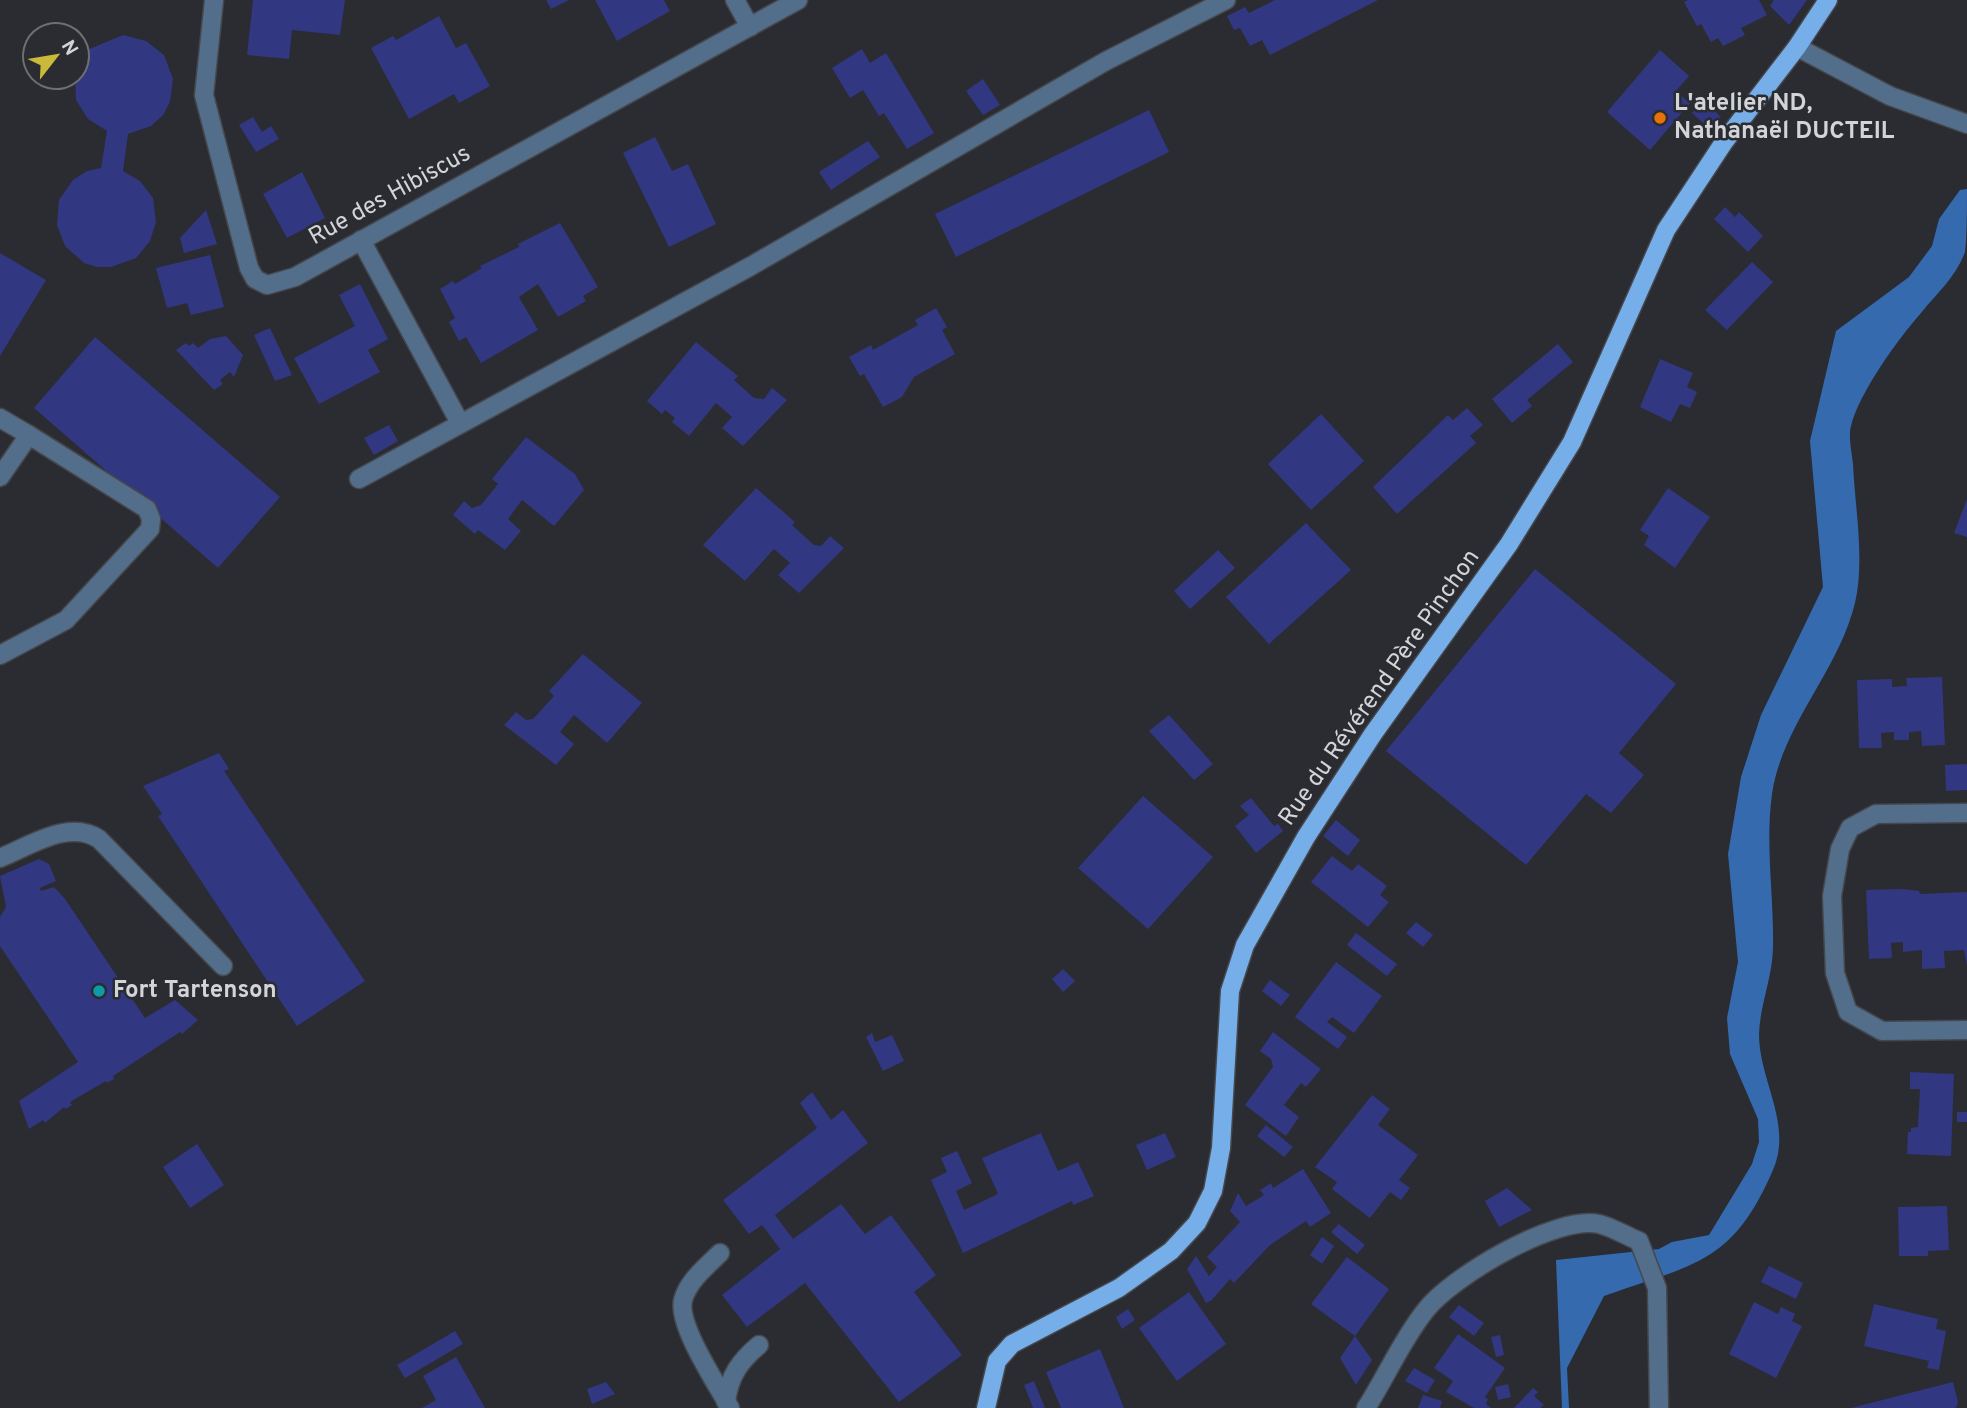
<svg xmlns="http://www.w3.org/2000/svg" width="1967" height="1408" font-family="Overpass,sans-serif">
	<rect width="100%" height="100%" fill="#2a2c31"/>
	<path fill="#356aaf" d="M1967,189C1967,208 1967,235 1965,252C1956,277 1937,293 1921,313C1898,339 1859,393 1851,426C1848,437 1852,453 1853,464C1855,508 1865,560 1855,603C1838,672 1782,725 1772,794C1765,845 1774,896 1773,946C1773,976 1760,1004 1759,1034C1759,1081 1793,1124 1773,1170C1732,1265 1693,1264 1604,1296L1567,1368L1569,1408H1562L1556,1260L1659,1249L1672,1242L1709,1235L1752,1164L1759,1142L1758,1119L1730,1054L1727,1018L1738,962L1728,854L1741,777L1761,715L1823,587L1810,441L1836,331L1909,277L1932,246L1939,219L1960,190Z"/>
	<g fill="#313781">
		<path d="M253,0H345L340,35L292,30L289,59L247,55Z"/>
		<path d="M546,0H569L551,9Z"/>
		<path d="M595,0H664L670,11L617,41Z"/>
		<path d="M1275,0H1378L1270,55L1262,40L1250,46L1240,28L1234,30L1227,16L1245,7L1249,13Z"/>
		<path d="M1688,0H1759L1767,15L1741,28L1745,35L1723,46L1718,38L1711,42L1701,24L1697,26L1684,2Z"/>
		<path d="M1774,0H1807L1789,25L1770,6Z"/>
		<path d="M439,16L456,48L466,43L490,86L459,103L454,94L409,119L371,48L393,36L396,40Z"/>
		<path d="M123,35L146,41L164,55L173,79L170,102L163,115L151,126L128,134L123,171L140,181L153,198L156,222L150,241L136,258L111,267H97L84,263L65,246L57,225L59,200L73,180L87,171L101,168L107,131L88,119L76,100L75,77L80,61L87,50Z"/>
		<path d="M862,49L870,63L886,53L934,133L907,149L884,113L879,116L863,90L850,98L832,68Z"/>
		<path d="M1660,50L1689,76L1676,91L1690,103L1650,150L1607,112Z"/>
		<path d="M983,79L1000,105L983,115L966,91Z"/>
		<path d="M1703,100L1721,117L1711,130L1692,113Z"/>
		<path d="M1149,110L1169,152L956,257L935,214Z"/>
		<path d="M253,117L262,132L271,126L279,139L256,152L239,125Z"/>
		<path d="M655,137L672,171L688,164L716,224L669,247L623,153Z"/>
		<path d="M868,141L880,157L831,190L819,172Z"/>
		<path d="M302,172L325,218L287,238L263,194Z"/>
		<path d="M1725,207L1735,217L1739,212L1763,236L1748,252L1714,219Z"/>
		<path d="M206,210L217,244L184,253L180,238Z"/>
		<path d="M560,223L598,287L583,296L586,301L558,317L538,284L519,297L538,330L481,363L466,337L459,341L449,322L455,318L440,289L453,281L455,284L482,268L480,266L519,247L518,244Z"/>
		<path d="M0,253L46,280L0,356Z"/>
		<path d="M210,255L224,307L191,315L187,303L167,308L156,268Z"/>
		<path d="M1752,262L1773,282L1727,330L1705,310Z"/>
		<path d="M360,284L388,339L368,350L380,372L319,404L294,358L355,326L339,295Z"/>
		<path d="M936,308L947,327L942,330L955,354L914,377L902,397L883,407L864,374L860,376L849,357L871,345L873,350L918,325L915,320Z"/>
		<path d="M270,328L292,375L275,381L254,335Z"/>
		<path d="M226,336L243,355L234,377L230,372L220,380L223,384L214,390L176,350L186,343L189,346L193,343L198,348L210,339Z"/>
		<path d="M95,337L280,497L218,568L34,408Z"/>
		<path d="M696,342L738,376L734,380L754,398L764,399L772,388L787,400L743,446L722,428L732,417L716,403L689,436L672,422L675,418L665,410L662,414L647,401Z"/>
		<path d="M1558,344L1573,362L1527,400L1532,406L1512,423L1492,399Z"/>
		<path d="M1660,359L1693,373L1687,387L1697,392L1690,408L1680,404L1671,422L1640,407Z"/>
		<path d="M1467,408L1483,425L1470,436L1476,443L1397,514L1373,487L1448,415L1453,420Z"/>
		<path d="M1321,414L1364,461L1311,510L1268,464Z"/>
		<path d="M389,425L398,441L374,455L364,438Z"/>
		<path d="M526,437L575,474L584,490L554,526L522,500L508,519L521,531L505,550L478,530L475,534L453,515L464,501L472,508L481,505L498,484L492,479Z"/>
		<path d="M756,488L795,522L792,525L814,545L821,546L830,536L844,548L799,593L778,575L790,563L774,549L745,581L703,545Z"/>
		<path d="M1668,488L1710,517L1675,568L1644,545L1649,536L1640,530Z"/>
		<path d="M1967,499V537L1954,533Z"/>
		<path d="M1306,523L1351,570L1269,644L1226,597Z"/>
		<path d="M1218,550L1235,568L1190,609L1174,591Z"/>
		<path d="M1535,569L1676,684L1619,753L1644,775L1611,813L1586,794L1526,865L1386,751Z"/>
		<path d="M583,654L642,703L607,743L574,715L560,732L574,744L556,765L504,725L516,712L526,720L533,719L554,696L549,691Z"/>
		<path d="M1942,677L1945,745L1922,746L1921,731L1909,732V740H1894V732L1881,733L1882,748H1859L1857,680L1892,679V687L1907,686L1906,678Z"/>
		<path d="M1169,715L1213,764L1194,780L1149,731Z"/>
		<path d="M219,753L229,769L224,771L365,981L297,1026L158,816L162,814L143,786Z"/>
		<path d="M1967,764V790L1946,791L1945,765Z"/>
		<path d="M1143,796L1213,857L1148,929L1078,868Z"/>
		<path d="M1251,798L1274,826L1278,824L1283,831L1256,853L1235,826L1249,815L1240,806Z"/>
		<path d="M1336,820L1360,840L1348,856L1323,836Z"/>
		<path d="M1332,856L1352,871L1358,864L1387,886L1380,895L1389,902L1368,927L1311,882Z"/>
		<path d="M39,859L49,864L56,881L40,888L41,891L54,887L65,899L145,1018L175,1000L198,1020L182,1034L180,1032L113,1076L114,1079L107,1083L106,1081L70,1102L72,1105L66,1109L64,1107L45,1123L43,1120L29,1129L19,1101L78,1062L0,946V917L6,907L0,876Z"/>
		<path d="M1902,889L1919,891L1920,894L1967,892V966L1964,950L1944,951L1945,968L1922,969V950L1903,952V942L1891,943L1892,958L1869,959L1866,890Z"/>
		<path d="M1416,922L1433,935L1423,947L1406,933Z"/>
		<path d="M1356,933L1397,964L1387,976L1347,945Z"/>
		<path d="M1336,962L1382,996L1354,1033L1332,1017L1327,1022L1347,1037L1338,1049L1295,1017Z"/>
		<path d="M1063,969L1075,981L1063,992L1052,979Z"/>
		<path d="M1270,980L1290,995L1281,1006L1262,991Z"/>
		<path d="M1273,1032L1321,1069L1306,1087L1301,1083L1284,1105L1299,1117L1286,1136L1245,1105L1273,1067L1271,1059L1260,1051Z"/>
		<path d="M872,1033L875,1042L892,1035L904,1061L883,1071L866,1037Z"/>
		<path d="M1910,1072L1954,1074L1951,1156L1907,1154L1908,1132H1911V1128L1918,1127L1920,1089H1910Z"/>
		<path d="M812,1092L831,1120L843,1110L868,1143L775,1215L793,1239L841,1204L865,1234L891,1215L936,1275L914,1292L962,1355L899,1402L805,1283L747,1327L722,1295L780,1249L762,1225L749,1234L723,1200L817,1128L800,1103Z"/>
		<path d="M1372,1095L1390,1109L1378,1125L1418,1155L1399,1180L1410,1188L1401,1200L1390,1192L1370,1218L1332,1189L1337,1182L1315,1167Z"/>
		<rect x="1957" y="1112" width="10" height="10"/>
		<path d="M1266,1125L1293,1147L1284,1157L1257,1136Z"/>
		<path d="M1041,1133L1058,1171L1078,1162L1094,1196L1073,1205L1072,1201L963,1253L931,1180L947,1172L941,1158L957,1151L972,1183L956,1191L964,1210L998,1194L982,1158Z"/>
		<path d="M1165,1133L1176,1157L1147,1170L1136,1145Z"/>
		<path d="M197,1144L224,1185L190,1208L163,1167Z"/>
		<path d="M1303,1169L1331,1213L1310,1227L1306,1221L1270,1245L1234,1283L1230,1279L1212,1300L1206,1303L1187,1269L1196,1256L1209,1276L1217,1267L1207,1257L1240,1222L1230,1211L1238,1193L1246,1206L1264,1195L1260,1190L1271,1183L1273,1188Z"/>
		<path d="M1507,1188L1532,1210L1499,1227L1485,1201Z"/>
		<path d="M1947,1206L1949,1250L1928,1251V1256H1899L1898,1207Z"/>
		<path d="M1339,1224L1365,1245L1357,1254L1331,1232Z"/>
		<path d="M1322,1237L1334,1246L1322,1264L1310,1255Z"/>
		<path d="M1347,1257L1389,1289L1355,1336L1311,1304Z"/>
		<path d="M1769,1266L1803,1283L1796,1299L1761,1282Z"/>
		<path d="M1189,1292L1226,1344L1177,1381L1139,1328Z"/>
		<path d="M1754,1302L1778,1314L1781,1307L1795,1314L1792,1321L1802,1326L1776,1378L1729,1354Z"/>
		<path d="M1874,1304L1938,1319L1936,1329L1946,1331L1939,1370L1927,1368L1929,1361L1864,1346Z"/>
		<path d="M1459,1305L1484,1323L1474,1336L1449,1317Z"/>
		<path d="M1128,1309L1135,1320L1122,1329L1116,1317Z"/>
		<path d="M455,1331L463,1344L405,1378L397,1365Z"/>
		<path d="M1458,1334L1505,1368L1485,1397L1488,1399L1486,1404L1491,1408H1474L1446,1392L1453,1381L1434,1368Z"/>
		<path d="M1500,1335L1504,1355L1496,1357L1491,1337Z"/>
		<path d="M1355,1336L1372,1360L1356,1385L1340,1358Z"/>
		<path d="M1100,1349L1124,1408H1061L1046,1372Z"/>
		<path d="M456,1357L485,1408H422L436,1400L423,1376Z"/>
		<path d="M1414,1368L1435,1380L1427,1393L1405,1381Z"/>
		<path d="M1034,1381L1045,1408H1033L1024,1385Z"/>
		<path d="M606,1382L615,1394L592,1404L587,1389Z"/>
		<path d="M1953,1382L1958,1402L1956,1408H1851Z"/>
		<path d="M1508,1384L1511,1397L1498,1400L1495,1387Z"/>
		<path d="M1533,1388L1538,1392L1534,1396L1544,1405L1540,1408H1514Z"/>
		<path d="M1423,1395L1442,1401L1440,1408H1418Z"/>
	</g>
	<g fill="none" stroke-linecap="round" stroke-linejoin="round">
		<defs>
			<g id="minor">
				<path d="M214,0L204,95L249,268L255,279L267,285L295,277L798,0"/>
				<path d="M735,0L750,27"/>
				<path d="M1797,47L1890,96L1967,124"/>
				<path d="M361,240L460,423"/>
				<path d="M0,418L29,435"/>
				<path d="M0,477L29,435L147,509L151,519L150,529L66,620L0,655"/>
				<path d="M359,479L751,266L1106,61L1226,0"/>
				<path d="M1967,813L1876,814L1850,828L1840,849L1832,896L1835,973L1848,1012L1882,1031L1967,1030"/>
				<path d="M0,858C30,846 69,819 99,839L223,966"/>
				<path d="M720,1253C706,1267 688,1281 683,1300C677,1325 717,1384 730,1408"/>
				<path d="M726,1402C729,1376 740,1361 759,1345"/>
				<path d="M1366,1408C1386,1377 1402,1340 1425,1311C1451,1277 1555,1215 1599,1224C1612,1227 1626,1236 1639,1241L1657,1288L1659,1408"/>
			</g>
			<path id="major" d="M986,1408L997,1361L1012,1344L1119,1288L1171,1251L1197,1223L1213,1191L1221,1148L1230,991L1245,945L1306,837L1373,734L1509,544L1572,442L1666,230L1724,142L1797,47L1828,0"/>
		</defs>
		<use href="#minor" stroke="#45474c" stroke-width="21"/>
		<use href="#major" stroke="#45474c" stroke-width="21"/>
		<use href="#minor" stroke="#536e8a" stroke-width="18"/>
		<use href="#major" stroke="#76aee9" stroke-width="18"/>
	</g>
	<circle fill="#e8710a" stroke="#2a2c31" stroke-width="2.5" cx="1660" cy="118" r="7"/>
	<circle fill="#0f9aa8" stroke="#2a2c31" stroke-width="2.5" cx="99" cy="991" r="7"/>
	<g text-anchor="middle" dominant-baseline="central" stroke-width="5" stroke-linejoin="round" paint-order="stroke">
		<g font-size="24" font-weight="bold" fill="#d3d4d7" stroke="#2a2c31" text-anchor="start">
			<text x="1674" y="104">L'atelier ND,<tspan x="1674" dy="28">Nathanaël DUCTEIL</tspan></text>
			<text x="113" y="991">Fort Tartenson</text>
		</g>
		<g font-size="24" fill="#d3d4d7" stroke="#2a2c31">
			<text transform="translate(390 196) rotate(-29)">Rue des Hibiscus</text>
			<text transform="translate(1380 688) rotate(-55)">Rue du Révérend Père Pinchon</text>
		</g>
	</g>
	<g transform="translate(56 56) rotate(59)"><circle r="33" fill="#2a2c31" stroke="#6e6f73" stroke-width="2"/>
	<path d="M0-5L12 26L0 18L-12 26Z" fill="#cbba39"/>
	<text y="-10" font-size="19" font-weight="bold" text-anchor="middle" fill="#d3d4d7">N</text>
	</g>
</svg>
